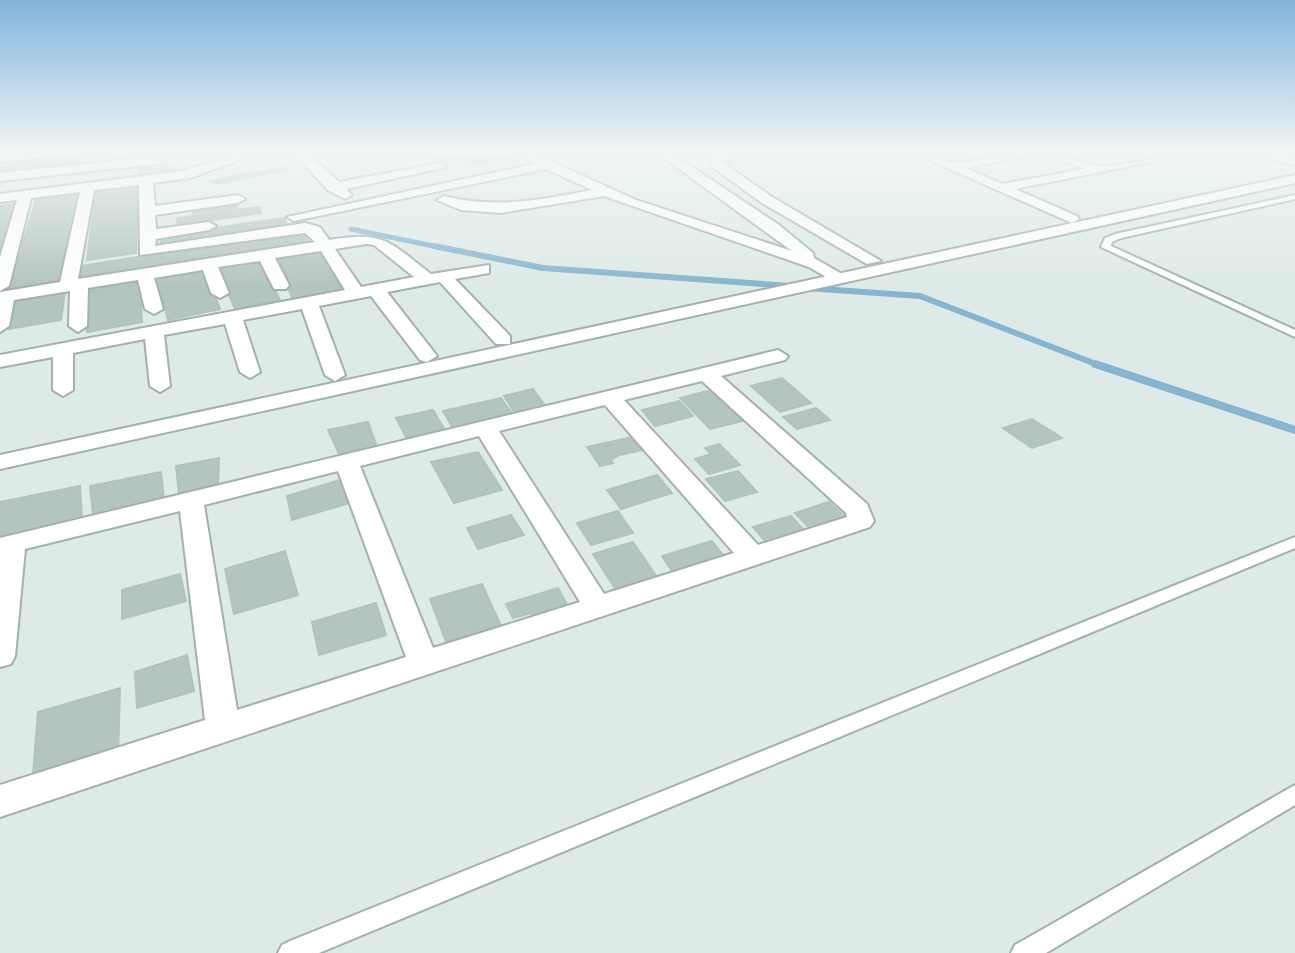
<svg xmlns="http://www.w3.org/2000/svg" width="1295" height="953" font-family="'PT Sans',sans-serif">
	<rect width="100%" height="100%" fill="#deeae7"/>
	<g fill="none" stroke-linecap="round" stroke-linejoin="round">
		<path stroke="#87b4ce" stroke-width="5" d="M351,229L443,248"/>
		<g stroke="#87b4ce" stroke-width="6">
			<path d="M434,246L543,268L790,286"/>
			<path d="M807,288L920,296L1101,366"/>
		</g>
		<path stroke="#87b4ce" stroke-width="8" d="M1095,364L1295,430"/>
	</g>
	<g fill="#b4c4c0" stroke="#b1c3bf" stroke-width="2">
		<path d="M63,153H83L80,162L0,173V160Z"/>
		<path d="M457,153L477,156L433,163L427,158Z"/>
		<path d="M502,153L518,158L467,165L461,159Z"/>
		<path d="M155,163V169L173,167L174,173L139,178L138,165Z"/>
		<path d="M283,167L287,170L215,184L211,181Z"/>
		<path d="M138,184L136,253L87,260L96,189Z"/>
		<path d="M77,194L61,283L9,291L36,199Z"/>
		<path d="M235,202L237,208L193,214L192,208Z"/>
		<path d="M17,204L0,254V206Z"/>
		<path d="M259,207L261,213L178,225L177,218Z"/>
		<path d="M284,218L288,228L161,247L160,236Z"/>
		<path d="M302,231L308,242L80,280V266Z"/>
		<path d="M319,250L341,289L293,299L274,258Z"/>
		<path d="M259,260L280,300L235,309L218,267Z"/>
		<path d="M205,268L220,309L168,320L157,277Z"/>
		<path d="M139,278L142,322L87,332L88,286Z"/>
		<path d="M65,291L61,320L9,329L16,299Z"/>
		<path d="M782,378L811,403L780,412L751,386Z"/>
		<path d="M719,388L751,419L710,429L680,398Z"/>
		<path d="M533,389L547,408L516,415L504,396Z"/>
		<path d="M501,398L515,418L455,432L443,411Z"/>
		<path d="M679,401L693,416L655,426L642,410Z"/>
		<path d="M816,408L830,420L797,429L783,417Z"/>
		<path d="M433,410L448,435L409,443L396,418Z"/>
		<path d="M1032,419L1062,438L1032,448L1003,428Z"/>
		<path d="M368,422L377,447L340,456L328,430Z"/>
		<path d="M632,437L642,450L619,455L611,460L613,463L600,466L587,447Z"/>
		<path d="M719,444L740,465L709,474L695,459L711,454L705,448Z"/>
		<path d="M478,452L502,490L454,503L431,462Z"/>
		<path d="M219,458L218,486L179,495L176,466Z"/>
		<path d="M738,471L757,492L725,501L706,479Z"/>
		<path d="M161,472L164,499L93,514L90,486Z"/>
		<path d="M657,475L672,493L621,509L607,490Z"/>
		<path d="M340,480L353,502L292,520L287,496Z"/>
		<path d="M80,486L82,519L0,537V502Z"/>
		<path d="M829,502L852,524L816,535L795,513Z"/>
		<path d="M618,511L633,533L591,545L577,523Z"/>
		<path d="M511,515L524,535L478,549L467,528Z"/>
		<path d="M791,516L811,538L773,550L753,527Z"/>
		<path d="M712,541L730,564L678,580L662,556Z"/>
		<path d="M633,542L661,583L620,596L593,554Z"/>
		<path d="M285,551L298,595L234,614L225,569Z"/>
		<path d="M180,574L186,601L122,619V590Z"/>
		<path d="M482,584L505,635L450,652L430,599Z"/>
		<path d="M558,588L572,614L537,625L531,613L513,618L506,604Z"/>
		<path d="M376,603L386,635L319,655L312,622Z"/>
		<path d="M187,655L194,691L137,708L135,672Z"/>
		<path d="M120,688L118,759L32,788L38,712Z"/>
	</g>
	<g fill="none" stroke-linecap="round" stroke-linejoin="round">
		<defs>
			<g id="service">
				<path d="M1295,195V199L1121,238L1112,242L1111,246L1295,330V337L1101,247L1105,238L1115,234Z"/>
				<path d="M1295,537V548L319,953H278L282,945L290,941Z"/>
				<path d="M1295,785V805L1046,953H1011L1015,945Z"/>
			</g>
			<g id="minor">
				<path d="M55,153L49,157L0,162V154Z"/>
				<path d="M239,153H259L190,178L153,183L155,206L238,195L245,199L238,203L155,215L156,229L209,222L216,226L209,230L156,239L155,246L305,223L320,227L329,240C385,231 388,241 431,274L489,265V273L455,279L510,336V344H496L440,282L387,292L437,356L427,362L420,360L371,296L319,306L345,375L335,381L325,375L302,309L243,320L260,372L250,378L240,372L225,324L164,335L170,386L160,392L150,386L145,339L73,353V390L63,396L53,390V357L0,367V355L345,290L321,251L275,258L289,285L286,289H274L260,261L218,267L229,293L220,298L211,293L203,270L154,278L163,309L154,314L145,309L138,280L88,288L87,326L78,332L69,326L70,291L14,300L9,326L0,332V292L60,282L80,192L31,198L9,286L0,291V257L17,200L0,202V194L183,171ZM139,185L140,255L305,233L315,242L78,279L94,190ZM366,244L374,245L414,277L361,287L335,249Z"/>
				<path d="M293,153H307L339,182L441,163L447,167L346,189L352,195L345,199L328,190Z"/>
				<path d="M516,153H533L636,200L792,251L657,153H671L779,225L813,253L814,258L847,277L845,281H833L809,267L604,196L501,213L461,210L437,200L444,196C495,209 541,200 592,190L546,169L294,221L287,217L535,164Z"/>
				<path d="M721,153H749L722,162L772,197L881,261L867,264L762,203L711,166L713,155Z"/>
				<path d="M913,153C929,153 944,163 957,162C985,161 1012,153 1041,153L966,168L1002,184L1084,169L1046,153C1067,153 1084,165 1101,166C1133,166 1164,153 1196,153L1015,189L1077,216L1079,219L1072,223Z"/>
				<path d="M1255,153L1295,157V165L1257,156Z"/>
				<path d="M161,156L167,160L165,163L0,181V173Z"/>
				<path d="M778,350L788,356L785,360L721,376L867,504L874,521L870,527L0,817V785L205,720L180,511L25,549L15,656L11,664L0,667V538ZM702,381L846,513L847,517L758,545L624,400ZM605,405L734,553L604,594L499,431ZM479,436L580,602L433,648L360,466ZM338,471L406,657L237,710L204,505Z"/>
			</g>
			<path id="tertiary" d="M1295,175V183L0,469V455Z"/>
		</defs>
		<use href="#service" stroke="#a1b1af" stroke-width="4"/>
		<use href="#minor" stroke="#a1b1af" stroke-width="4"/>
		<use href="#tertiary" stroke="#a1b1af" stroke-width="4"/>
		<use href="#service" fill="#fff" fill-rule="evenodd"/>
		<use href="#minor" fill="#fff" fill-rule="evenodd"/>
		<use href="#tertiary" fill="#fff" fill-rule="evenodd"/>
	</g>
	<linearGradient id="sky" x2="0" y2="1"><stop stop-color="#81b4de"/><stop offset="0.53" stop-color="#f0f6f4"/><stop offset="1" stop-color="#f0f6f4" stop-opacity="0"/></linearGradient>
	<rect width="1295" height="287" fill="url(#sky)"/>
</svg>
